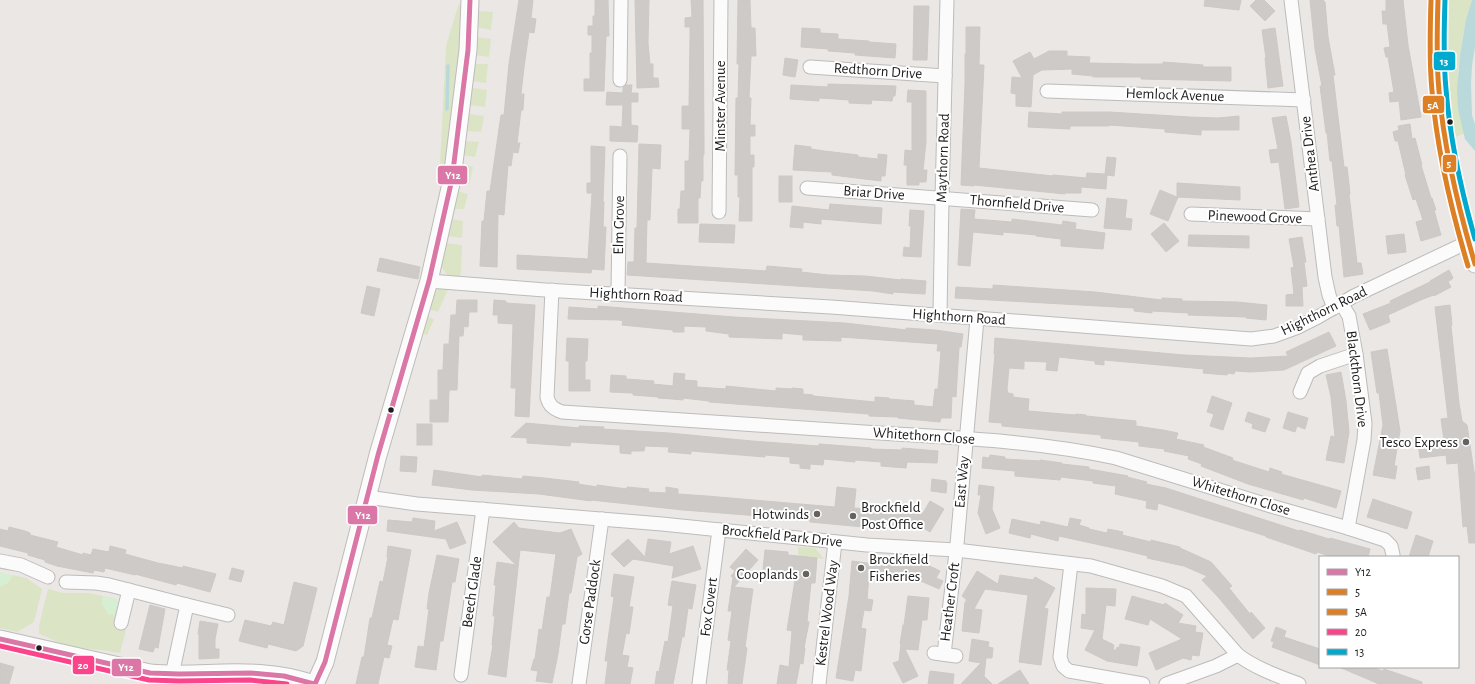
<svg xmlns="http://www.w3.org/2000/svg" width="1475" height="684" font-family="'Alegreya Sans',sans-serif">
	<rect width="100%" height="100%" fill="#eae7e4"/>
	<g fill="#dbe5c5">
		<path d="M1449,0H1472C1460,42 1451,91 1465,133L1455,137L1450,110L1448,66Z"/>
		<path d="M459,3L464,15L446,181L439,185L446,46Z"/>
		<path d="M476,11L493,12L491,30L476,27Z"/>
		<path d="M476,37L491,39L489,57L474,55Z"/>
		<path d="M473,64H488L486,83L472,81Z"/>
		<path d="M473,88L487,90L485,107L470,105Z"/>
		<path d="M469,114L484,116L481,132L468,131Z"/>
		<path d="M466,141L479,142L475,157L464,155Z"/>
		<path d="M463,165L473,167L469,184L459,182Z"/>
		<path d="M457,191L468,194L464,209H454Z"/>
		<path d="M451,219L463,221L462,238L447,236Z"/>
		<path d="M445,243L462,245L461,272L459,277L447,275L441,266Z"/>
		<path d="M443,287H449L438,312L428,309L433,292Z"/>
		<path d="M426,316L434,319L427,335L421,333Z"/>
		<path d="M798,547L815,548L824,559L798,556Z"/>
		<path d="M12,575L26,578L42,589L34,622L17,632L0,628V587L9,582Z"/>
		<path d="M48,589L63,593H89L103,596L102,604L118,616L115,628L126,630L120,653C101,649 75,649 57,642C51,639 46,636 39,634V626Z"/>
	</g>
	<g fill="#d6eed1">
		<path d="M0,572L12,575L9,582L0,587Z"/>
		<path d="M103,596L115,598L120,605L118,616L108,614L102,604Z"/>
	</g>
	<path fill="#bad9db" d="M1472,0H1475V47L1472,66L1471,84L1472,115L1475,124V151L1465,139L1458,109L1457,90L1460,55L1466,20Z"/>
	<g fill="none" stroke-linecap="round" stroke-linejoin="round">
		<path stroke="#bad9db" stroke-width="3.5" d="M447,109L448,66"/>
	</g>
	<g fill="#cdcac7" stroke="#cdc9c6">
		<path d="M519,0H533L531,18L536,19L534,33L529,32L524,67L521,94H524L523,110H521L517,143H520L518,153L513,152L511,166L508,165L504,215L498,214L497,267L480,266L482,221H484L487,191H490L501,115H504L509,64Z"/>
		<path d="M595,0H608L609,36H606L604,91H584V79H590V53H592V35H588V26H593V16H595Z"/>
		<path d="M635,0H649L648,43L650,64H653V78H658L659,87L637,88Z"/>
		<path d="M691,0H703L704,136V155H703V181H701L700,198H698V223H678V209H680L681,191H685V161H689L690,129H682V106H689L690,38V27H685V18L692,17Z"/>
		<path d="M738,0H750L751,28H755L756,56H751L749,98H751L750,125H755V136H750V155H754V167H752V221H739L740,197H738V175H735L736,98H738L739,64H737Z"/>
		<path d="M1205,0H1241L1239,10L1204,6Z"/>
		<path d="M1256,0H1264L1275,11L1265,21L1250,6Z"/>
		<path d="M1310,0H1323L1325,2L1328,37L1335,75H1333L1344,167H1347L1349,184L1350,194H1349L1357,263H1361L1363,274L1344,277L1339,226H1337L1335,205H1337L1332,161H1330L1327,133H1326L1320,86H1322L1315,49Z"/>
		<path d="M1386,0H1403L1408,45L1421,117L1401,120L1399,101L1390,102L1389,93L1394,92L1388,57H1386L1384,48L1390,47L1387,24H1383L1382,11H1386Z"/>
		<path d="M914,6H929L927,60H913Z"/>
		<path d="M966,27H980L979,65H984L979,168L1053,176V175L1086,178L1087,173L1105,174L1107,157L1116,158L1114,176L1107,175L1106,189L1081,187V193H1065V194L974,185V186L961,185L965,84V54H966Z"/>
		<path d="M802,28L820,29V33L838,34V39L869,41V42L896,44L895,58L855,55V53L828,51V49L801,47Z"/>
		<path d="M1275,28L1283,86L1268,88L1265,58H1266L1262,30Z"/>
		<path d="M1049,51H1067V56L1090,57L1089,63L1135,64H1163V62L1203,65V67H1231V81L1141,79V77H1093V76L1072,74V69L1042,70L1033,75L1031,107L1016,106V94L1011,93L1012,77L1022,78L1013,61L1030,52L1034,59Z"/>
		<path d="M785,58L798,60L795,77L783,75Z"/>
		<path d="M828,84L896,86L895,96H893L892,101L872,100L871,104L849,103V100L836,99L819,98V101L790,99L791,85L828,87Z"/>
		<path d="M626,85H632L631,93H638V102H631V125L638,126L637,142L610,141V126L622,127L623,105H606L607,92L623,93V87Z"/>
		<path d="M908,90L926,91V142L923,170H927L926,182H919V185H907V165H904L905,150L912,151V102H907Z"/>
		<path d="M1029,112L1062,114V112H1109L1190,117L1218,118L1239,116V130H1201V135L1165,132V129L1109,125V126H1070V129L1028,127Z"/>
		<path d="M1286,116L1291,142L1299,207L1285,209L1279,162L1271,163L1269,150L1278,149L1272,118Z"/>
		<path d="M1410,124L1412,139L1415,138L1422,165H1421L1431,198H1432L1436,210H1434L1441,235L1421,241L1416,222L1423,220L1416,199L1413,200L1405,175H1406L1398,141H1395L1393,132L1399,130L1398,126Z"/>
		<path d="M639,144L661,145L660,169L652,168L650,220H647L646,263L766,271L767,266L802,269L801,272L828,275L865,276L901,280V279L926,281L925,294L893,292V294L873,291L627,275L628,262H634L635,228H637Z"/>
		<path d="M795,145L811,147V149L824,151L858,155V157L878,159V154L887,155L885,176H881V181L832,175V172L793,170Z"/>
		<path d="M591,146L605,147L603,201L604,202L603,227H606L604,270L592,269L591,273L517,269V255L588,259L592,193H587V183H591Z"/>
		<rect x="779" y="176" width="13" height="26"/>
		<path d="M1177,183L1240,187V200L1177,197H1178L1168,221L1150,214L1160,190L1177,197Z"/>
		<path d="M1107,198L1127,200L1125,218L1132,219L1131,230L1104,228Z"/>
		<path d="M830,204L882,208L881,224L821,219V224L803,222V228L790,227L792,206L829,210Z"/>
		<path d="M961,209L975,210L974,219L1012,222V219L1062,225L1063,221L1076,223L1075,229L1105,233L1103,249L1061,246V239L1036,236V235L1003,232V235L973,232L970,266L958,265Z"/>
		<path d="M910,210L924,211L921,257L903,256L904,247L910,248L911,226H909Z"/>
		<path d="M1164,223L1179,241L1166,252L1151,234Z"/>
		<path d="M700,224L735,225L734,243L699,242Z"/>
		<path d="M1404,234L1406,252L1388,254L1386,236Z"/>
		<path d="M1189,235L1249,236V248L1188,246Z"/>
		<path d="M1302,237L1306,262H1304L1307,286L1302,287L1303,306H1286V295L1294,294L1291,268L1294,267L1289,239Z"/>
		<path d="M380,258L420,267L418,279L377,271Z"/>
		<path d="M1449,270L1453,278L1448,282L1451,287L1434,296V295L1423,299L1388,315L1390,322L1370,330L1363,314L1391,303L1390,301L1430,282V281Z"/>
		<path d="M993,285L1095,292L1162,300V298L1182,299V301L1237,302L1267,305L1266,320L1246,318V317L1188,315L1189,313L1152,311V313L1134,311V308L955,298L956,287L993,289Z"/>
		<path d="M367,286L380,289L374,316L361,313Z"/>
		<path d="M457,300H477V312H469L468,327L464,326L463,336H459L457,390H449L448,422H430V400H438V370H443L444,344H449L451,315H456Z"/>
		<path d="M494,300L506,301V303L535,305L529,417L515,416L516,388H511L513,324L498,323V315H493Z"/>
		<path d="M1450,305L1452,325L1451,326L1459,403L1462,421L1467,425L1475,478V543H1469L1467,526L1463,527L1458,463L1447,464L1446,455L1420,458L1418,443L1444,440L1441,419L1448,418L1435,307Z"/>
		<path d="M598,306L734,317L845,323L906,330V328L935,330L963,334L961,347H959L956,397L952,396L951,418H941L940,422L929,421L898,418V417L869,416V414L709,402V401L683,398V400L672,399L658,398V397L633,395V393L610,392L611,375L626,376V379L654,381L653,384L673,386L674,373L685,374L684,380L697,381V387L726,389V386L776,391V388L792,389V388L803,389V394L813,395V396L875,402V397L889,398V399L914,401V405L933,407L935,389H938L941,351H937L938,344L841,337V341L803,340V335L782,333V339L729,337V334L706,331V327L684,326V332H673V330L622,325L623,321L619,320L568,319L569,307L598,309Z"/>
		<path d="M1329,332L1336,346L1284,370L1250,372L1235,371L1234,374L1228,373L1227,375L1203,373L1204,369L1104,360V365L1095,364V361L1059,357L1057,371L1046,370L1047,362L1024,361V369L1009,368L1007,389L1008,393L1013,394V397L1029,399L1028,411L1075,415L1076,414L1086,415V416L1136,421V426L1163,430L1178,433L1176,439L1204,445L1203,447L1233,458L1232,460L1269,472L1270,468L1282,472L1281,474L1341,491L1336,508L1304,498L1303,500L1248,484L1201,466L1202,464L1188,459L1189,456L1164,451L1165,449L1139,446V442L1101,438V435L1002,426V423L989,422L995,354H994L995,338L1184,355L1251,358L1288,356L1286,352Z"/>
		<path d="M567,338L588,339L587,361H585V380H590V391H569V361H566Z"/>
		<path d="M1387,349L1400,431L1394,466H1397L1395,479L1373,475L1383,425L1379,393H1377L1371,352Z"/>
		<path d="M1341,372L1346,401L1349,432L1344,463L1326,460L1331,436L1335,437L1331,397L1326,375Z"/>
		<path d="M1212,396L1232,403L1223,430L1210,426L1214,414L1207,412Z"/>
		<path d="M1248,412L1270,419L1265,432L1252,428L1253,424L1245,421Z"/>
		<path d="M1288,412L1308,418L1305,429L1297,426L1295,432L1283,428Z"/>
		<path d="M526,423L579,428V426L604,427L603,429L669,433L752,441L819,446V444L871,448V449L902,450V448L938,451L937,463L907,462L906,468L881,466V462L855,460V462L824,459L823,465L810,464V469L800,468V464L790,463V457L765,455V457L691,451V454L668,452L669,447L645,446L644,451H631V454L620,453V445L571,442L570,446L527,443V438L511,437Z"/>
		<rect x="417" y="424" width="15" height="21"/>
		<path d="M990,455L1005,457V459L1040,461V460L1062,463V464L1089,467V469L1128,476L1127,477L1147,482L1146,484L1166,488L1299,531L1300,530L1329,539L1330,538L1370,549L1368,557H1332L1317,552L1316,554L1266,537V536L1158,503L1157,510L1146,508L1147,501L1115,494L1116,486L1093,483V481L1061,477L1060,480L1015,476V471L982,468L983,457L989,458Z"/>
		<path d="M401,456L417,457L416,472L400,471Z"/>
		<path d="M1429,466L1430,478L1418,480L1416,468Z"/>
		<path d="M434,470L482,477V475L522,479L523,476L544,478L579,482L578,484L597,487V485L627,489V487L649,489L648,492L666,493V487L678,489V494L707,496L835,507L837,487L856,489L854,508L923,513L930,501L944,509L930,532L912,521V527L879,524V528L863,527L810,522V520L683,510L591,500V501L539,494L472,490L432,485Z"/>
		<path d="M932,479L946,481V483H947L946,493L931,491Z"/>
		<path d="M979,485L994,487L992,509L1000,528L986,534L978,513L981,495H978Z"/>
		<path d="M1373,499L1412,512L1407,529L1367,517Z"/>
		<path d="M413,518L435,521L434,531L457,522L466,543L450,549L446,539L387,531L388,520L412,522Z"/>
		<path d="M1070,518L1081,520L1079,525L1089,528V529L1107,533L1108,529L1123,532L1122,535L1151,542V540L1180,547V548L1211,562L1232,586L1229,588L1250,614L1251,612L1265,628L1253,639L1219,598L1202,580L1207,576L1184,566L1147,558L1148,556L1123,550L1059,536L1058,541L1031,534L1030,538L1009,533L1012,519L1040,525L1041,521L1068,527Z"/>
		<path d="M514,522L519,528L560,533L571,529L582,554L577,557L571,593H569L565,624H562L558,654L552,683L536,681L538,671L531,670L534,659H535L539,629L542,630L547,597H550L556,554L520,550L506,677L488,674L493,645H492L495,616H493L496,585H494L497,562L516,565L493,542Z"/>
		<path d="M9,527L25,531L30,533V535L58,542L56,547L83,555V553L91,555L93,549L109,552L110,546L126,550L125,554L158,563L183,568V566L216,574L210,592L177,583L176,585L135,574V575L105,568L104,572L94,570L93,573L57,566L45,562V560L28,555V553L0,546V529L8,531Z"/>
		<path d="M1416,535L1433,541L1428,557H1409Z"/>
		<path d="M628,539L645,557L648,539L671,542L669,554L693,546L701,569L672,578L674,566L633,559L624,567L611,554Z"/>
		<path d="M388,546L411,550L398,620L393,619L387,645L392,646L389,658L384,657L378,684H356L362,657H364L370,618H372L380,581L383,582L388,557H387Z"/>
		<path d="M746,549L758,560L734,587L753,589L745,647L747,648L742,684H728L729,670H727L731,641L728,640L732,611H728L733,578L731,576L735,571L730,567Z"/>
		<path d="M765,550L788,552V555L817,558L815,583H811L807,621L809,622L804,648H805L803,664L800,663L796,684H777L780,665L789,667L792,631L787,630L796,574L763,569Z"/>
		<path d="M437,555L459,559L455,582H452L443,641H440L436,670L415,667L418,646L424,647L429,609H427L429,593Z"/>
		<path d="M882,560L918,563L919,561L940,571L936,578L943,581L939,589L905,574V578L869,575L867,599L873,600L871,611L864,610L861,628L866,629L861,671L855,670L853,681L836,678L849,596L852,561L882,565Z"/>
		<path d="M232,568L244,571L241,582L229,579Z"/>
		<path d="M977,571L998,584L1000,575L1033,580L1035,577L1055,588L1044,608L1048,609L1041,665L1019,662L1028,595L985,589L974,609L982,610L979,633L962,631L965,602H968L966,601V599L962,596Z"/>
		<path d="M614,574L634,577L629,607H633L629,634L626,633L622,655L629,656L627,667L633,668L630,684H605L608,661H605L614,597L611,596Z"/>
		<path d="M672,581L696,585L692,609L688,608L684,637H682L673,684H655L657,671L659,672L665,641L668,642L673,606L668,605Z"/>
		<path d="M294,582L317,588L303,646L296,651L268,644L267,648L239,641L245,620L271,626L273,622L284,625Z"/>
		<path d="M1086,588L1116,589L1115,606L1106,605L1102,639L1114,645L1113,650H1116L1117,647L1119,648L1120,644L1140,647L1137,666L1107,661L1085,650L1095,630L1081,628L1082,614L1086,615Z"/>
		<path d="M908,596L929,598L927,620H922L918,650L905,649L918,676L903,683L893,663L899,661L901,644H900L903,625H904Z"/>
		<path d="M1132,596L1164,605L1165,603L1183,615L1178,623L1196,626L1195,632L1203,633L1199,656L1192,655L1191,660L1183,658L1156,670L1149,653L1182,639L1150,619L1148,625L1125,619Z"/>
		<path d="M150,605L165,609L158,648L155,647L153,652L139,649Z"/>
		<path d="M200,621L218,624L215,639V649H219V658L199,659V635L198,634Z"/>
		<path d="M1276,627L1286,631L1284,637L1320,649V665L1272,647L1274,642L1271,641Z"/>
		<path d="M972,639L989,642L988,647L993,648L992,658H986L984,676L992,684H961L981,663L969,661Z"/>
		<path d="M0,663L14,667L9,684H0Z"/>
		<path d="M1339,667H1371L1383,671L1384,669L1422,682V684H1379Z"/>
		<path d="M1020,670L1029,684H998Z"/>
		<path d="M930,671L954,674L953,684H928Z"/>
	</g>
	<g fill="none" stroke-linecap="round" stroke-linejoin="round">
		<defs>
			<g id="minor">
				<path d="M1291,0L1325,277L1329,295L1334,308"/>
				<path d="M810,67L945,76"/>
				<path d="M620,80L621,0"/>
				<path d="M1047,91L1304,100"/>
				<path d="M807,188L1092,210"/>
				<path d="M719,212L721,0"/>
				<path d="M1191,214L1318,219"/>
				<path d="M429,281L545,290L831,307L1251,339L1274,336L1296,328L1318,317L1354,296L1468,242"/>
				<path d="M552,290L547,397C549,406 554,409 562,412C668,419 773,426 879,433C958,438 1038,441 1116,458L1271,506L1348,528L1385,540L1391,546L1393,555"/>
				<path d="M618,293L620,156"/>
				<path d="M1341,303L1349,316L1356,354L1365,423L1364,440L1348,528"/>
				<path d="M940,315L942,198L947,0"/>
				<path d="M1300,392L1308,373L1320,366L1356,354"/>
				<path d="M367,497L417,504L662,524L867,545L956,550L1091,566L1162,586L1186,596L1238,655C1257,669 1278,676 1299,684"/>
				<path d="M0,561L21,565L48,577"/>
				<path d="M1071,564L1060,657L1063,666L1069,671L1143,684"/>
				<path d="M66,582L96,583L109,585L187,605"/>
				<path d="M121,623L129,590"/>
				<path d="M934,653L956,656"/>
				<path d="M944,654L957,544L977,319"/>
				<path d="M172,675L187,605L228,615"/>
				<path d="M461,675L483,509"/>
				<path d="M579,684L602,519"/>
				<path d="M699,684L719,530"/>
				<path d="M819,684L835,542"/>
				<path d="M1166,684L1216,666L1238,655"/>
			</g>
			<g id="tertiary">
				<path d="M1438,0C1437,34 1436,69 1440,103C1446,158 1459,211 1475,264"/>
				<path d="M0,639L150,673C188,677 227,670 265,674C282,675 298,679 314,684"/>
				<path d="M315,684L325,662L378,455L429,281L452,179L468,50L470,0"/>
			</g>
		</defs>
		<use href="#minor" stroke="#bdbcbb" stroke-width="15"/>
		<use href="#tertiary" stroke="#bdbcbb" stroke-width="19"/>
		<use href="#minor" stroke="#fcfbfb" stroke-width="13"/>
		<use href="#tertiary" stroke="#fcfbfb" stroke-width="17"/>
		<defs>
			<g id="bus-1">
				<path d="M0,639L150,673L179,674L251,673L284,676L314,684"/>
				<path d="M315,684L325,662L378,455L429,281L452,179L468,50L470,0"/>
			</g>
			<path id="bus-2" d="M1438,0C1437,30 1436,61 1439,91C1444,150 1458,207 1475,264"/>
			<path id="bus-3" d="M1431,0C1430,30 1429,61 1432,91C1437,151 1451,209 1468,266"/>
			<path id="bus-4" d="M0,646L149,680L179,681L250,680L287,684"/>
			<path id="bus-5" d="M1445,0C1444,30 1443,59 1446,89C1450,140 1461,190 1475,239"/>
		</defs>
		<use href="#bus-1" stroke="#fff" stroke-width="8"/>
		<use href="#bus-2" stroke="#fff" stroke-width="8"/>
		<use href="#bus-3" stroke="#fff" stroke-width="8"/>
		<use href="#bus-4" stroke="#fff" stroke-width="8"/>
		<use href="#bus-5" stroke="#fff" stroke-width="8"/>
		<use href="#bus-1" stroke="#da77a7" stroke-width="5"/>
		<use href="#bus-2" stroke="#dd7f25" stroke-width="5"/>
		<use href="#bus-3" stroke="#dd7f25" stroke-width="5"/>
		<use href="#bus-4" stroke="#fa448c" stroke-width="5"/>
		<use href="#bus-5" stroke="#00a9ce" stroke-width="5"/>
	</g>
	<g fill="#1c1c1c" stroke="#fff" stroke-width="1.5">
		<circle cx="1450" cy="122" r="3.5"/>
		<circle cx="391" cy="410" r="3.5"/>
		<circle cx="39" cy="648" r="3.5"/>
	</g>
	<g fill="#646362" stroke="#fff" stroke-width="1.5">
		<circle cx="1466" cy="442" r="4"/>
		<circle cx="817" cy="514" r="4"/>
		<circle cx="853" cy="516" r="4"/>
		<circle cx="861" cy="568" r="4"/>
		<circle cx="806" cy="574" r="4"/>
	</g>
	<g text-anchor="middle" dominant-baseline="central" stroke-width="4" stroke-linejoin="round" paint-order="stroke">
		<g font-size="15" fill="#1c1c1c" stroke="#fff">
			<text transform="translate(878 71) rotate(4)">Redthorn Drive</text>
			<text transform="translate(1175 95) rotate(2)">Hemlock Avenue</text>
			<text transform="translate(720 106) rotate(-90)">Minster Avenue</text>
			<text transform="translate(1310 154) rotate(-97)">Anthea Drive</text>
			<text transform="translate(943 158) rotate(-88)">Maythorn Road</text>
			<text transform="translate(874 193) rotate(4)">Briar Drive</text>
			<text transform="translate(1017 204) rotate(5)">Thornfield Drive</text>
			<text transform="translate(1255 217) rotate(2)">Pinewood Grove</text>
			<text transform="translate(619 225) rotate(-89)">Elm Grove</text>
			<text transform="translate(636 295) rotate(3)">Highthorn Road</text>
			<text transform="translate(1324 311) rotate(-26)">Highthorn Road</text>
			<text transform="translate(959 317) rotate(4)">Highthorn Road</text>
			<text transform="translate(1357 379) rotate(83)">Blackthorn Drive</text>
			<text transform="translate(924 436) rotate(4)">Whitethorn Close</text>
			<text transform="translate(962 482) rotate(-85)">East Way</text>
			<text transform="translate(1241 496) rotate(17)">Whitethorn Close</text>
			<text transform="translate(782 536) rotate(6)">Brockfield Park Drive</text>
			<text transform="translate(472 592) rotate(-82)">Beech Glade</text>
			<text transform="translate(590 602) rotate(-82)">Gorse Paddock</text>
			<text transform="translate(950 602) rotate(-83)">Heather Croft</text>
			<text transform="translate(709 607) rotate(-83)">Fox Covert</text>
			<text transform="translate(827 613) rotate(-83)">Kestrel Wood Way</text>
		</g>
		<g font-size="15" fill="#1c1c1c" stroke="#fff" text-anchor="end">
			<text x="1458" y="442">Tesco Express</text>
			<text x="861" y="507" text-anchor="start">Brockfield<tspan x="861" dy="17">Post Office</tspan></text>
			<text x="809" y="514">Hotwinds</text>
			<text x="869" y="559" text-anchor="start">Brockfield<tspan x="869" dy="17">Fisheries</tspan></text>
			<text x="798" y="574">Cooplands</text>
		</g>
	</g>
	<g stroke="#fff" stroke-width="1.5">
		<rect x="1433" y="51" width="23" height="20" rx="4" fill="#00a9ce"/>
		<rect x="1422" y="95" width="23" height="19" rx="4" fill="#dd7f25"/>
		<rect x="1442" y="154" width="15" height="19" rx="4" fill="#dd7f25"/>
		<rect x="437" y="165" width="31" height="20" rx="4" fill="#da77a7"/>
		<rect x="347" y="505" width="31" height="20" rx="4" fill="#da77a7"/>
		<rect x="72" y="655" width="23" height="20" rx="4" fill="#fa448c"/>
		<rect x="111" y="658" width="31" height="19" rx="4" fill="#da77a7"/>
	</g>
	<g font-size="11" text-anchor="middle" font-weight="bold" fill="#fff">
		<text x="1444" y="65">13</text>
		<text x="1433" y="109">5A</text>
		<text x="1449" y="167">5</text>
		<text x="453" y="179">Y12</text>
		<text x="363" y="519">Y12</text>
		<text x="83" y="669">20</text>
		<text x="126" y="671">Y12</text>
	</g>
	<rect x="1319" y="556" width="140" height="112" fill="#ffffff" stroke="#a4a4a4"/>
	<rect x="1327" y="569" width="20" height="6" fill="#da77a7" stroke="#a4a4a4"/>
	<text x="1355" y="576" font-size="12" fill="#1c1c1c">Y12</text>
	<rect x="1327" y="589" width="20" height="6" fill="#dd7f25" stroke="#a4a4a4"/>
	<text x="1355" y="596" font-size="12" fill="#1c1c1c">5</text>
	<rect x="1327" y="609" width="20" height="6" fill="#dd7f25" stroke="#a4a4a4"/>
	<text x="1355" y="616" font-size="12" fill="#1c1c1c">5A</text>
	<rect x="1327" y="629" width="20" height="6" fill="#fa448c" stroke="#a4a4a4"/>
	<text x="1355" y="636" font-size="12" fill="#1c1c1c">20</text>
	<rect x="1327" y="649" width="20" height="6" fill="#00a9ce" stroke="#a4a4a4"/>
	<text x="1355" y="656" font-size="12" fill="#1c1c1c">13</text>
</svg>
